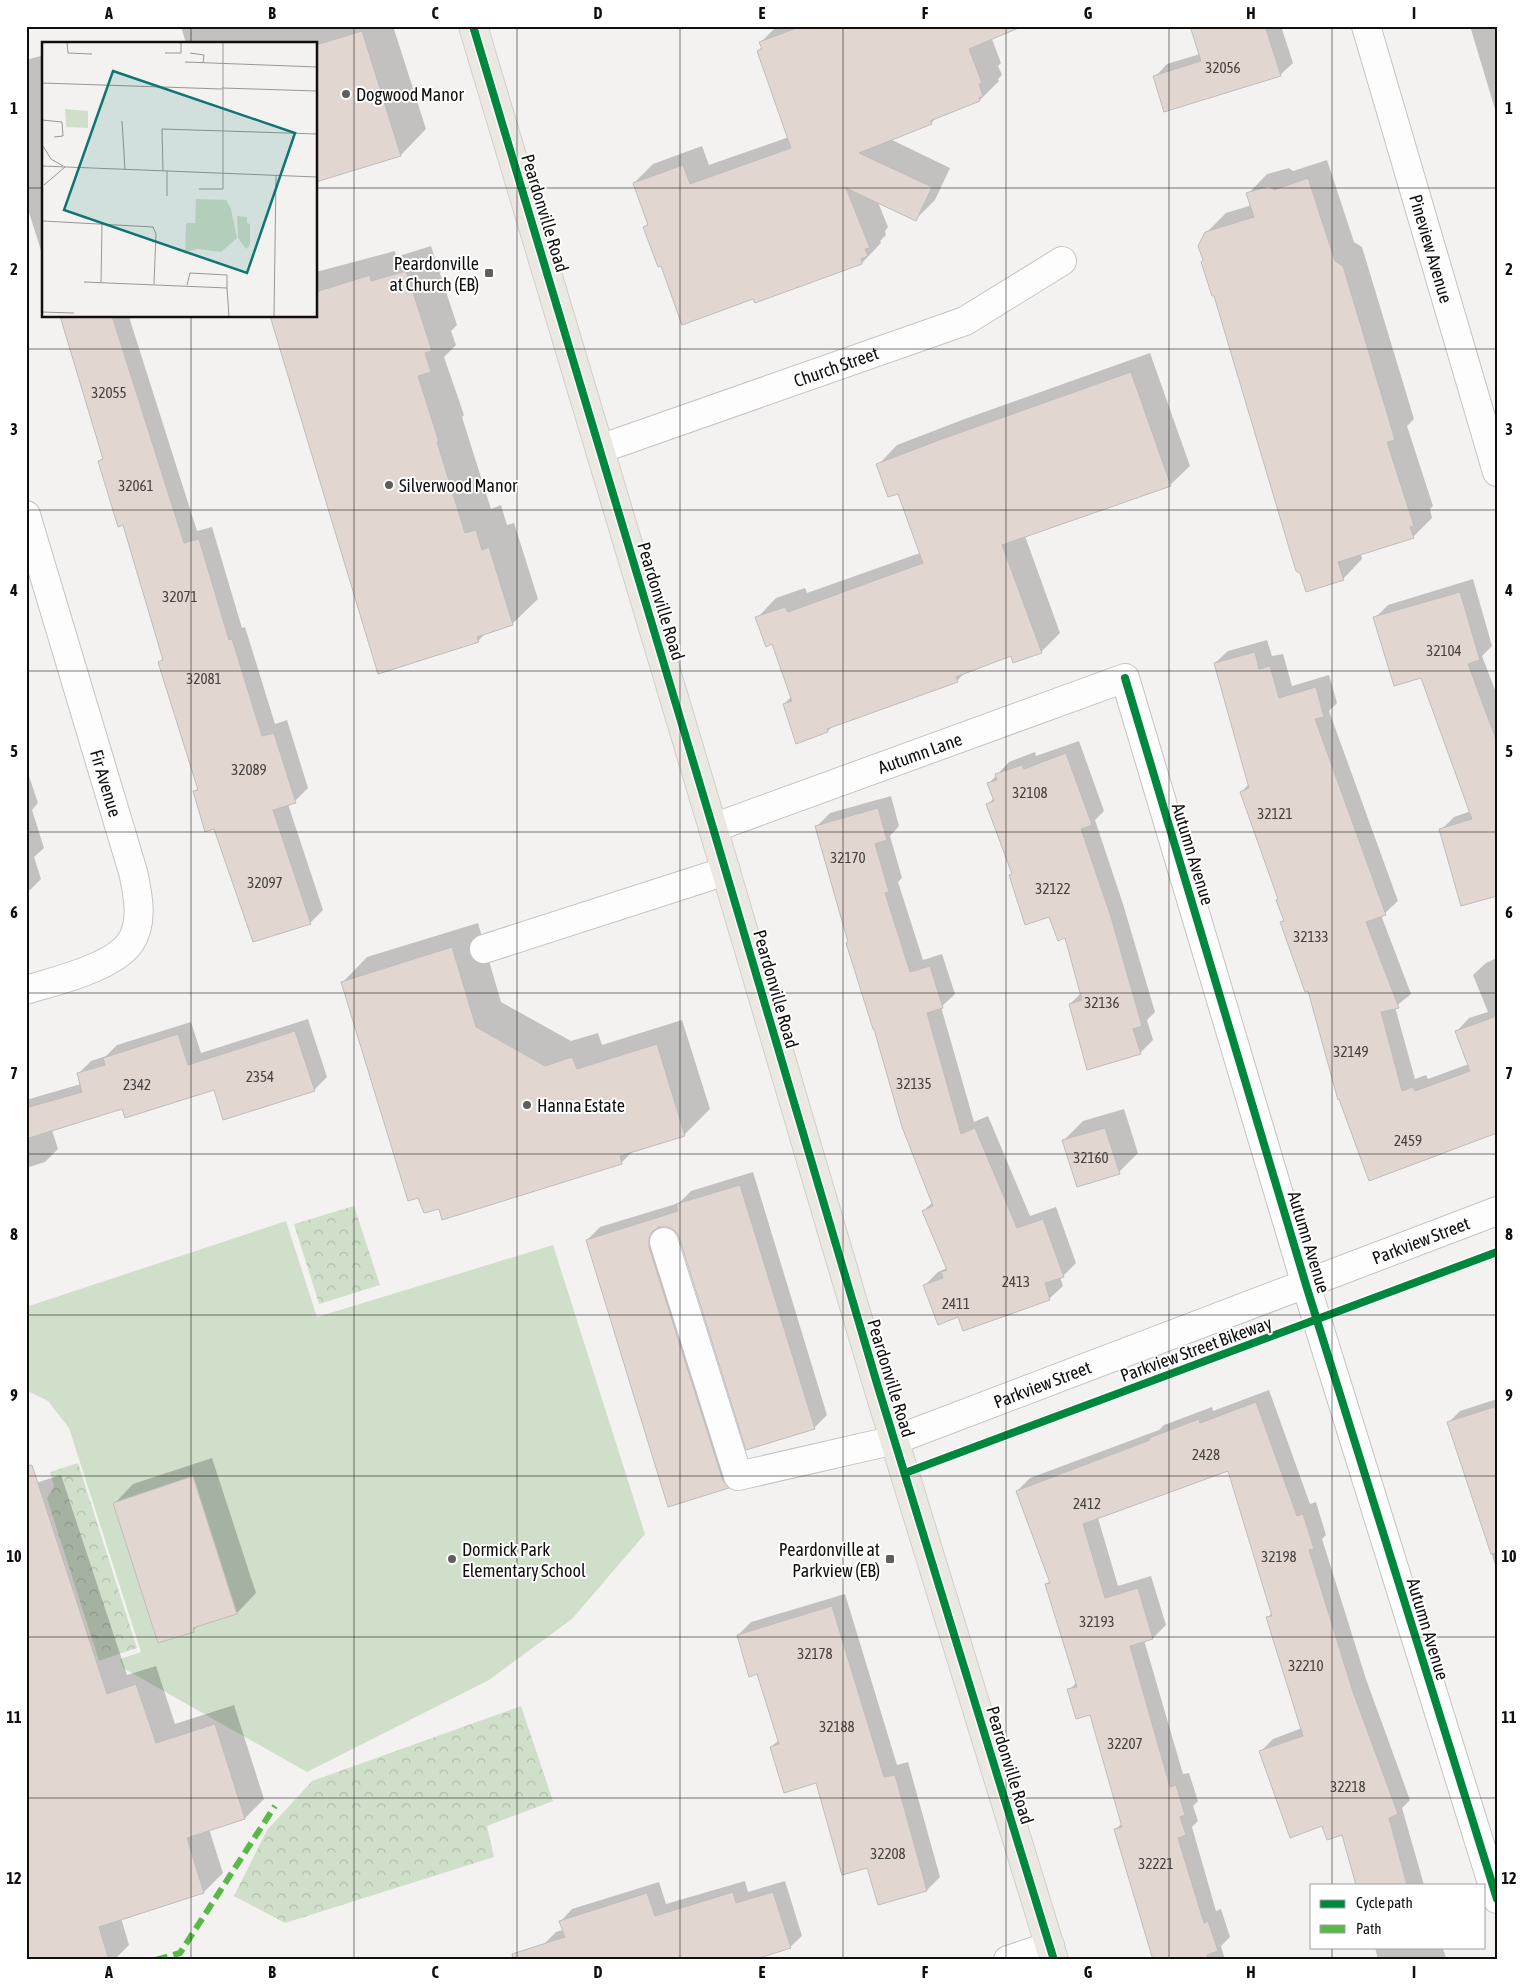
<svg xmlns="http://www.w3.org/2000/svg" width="1523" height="1986" font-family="'Asap Condensed',sans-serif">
	<defs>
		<pattern id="park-crowns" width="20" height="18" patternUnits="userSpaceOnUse" patternTransform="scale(1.25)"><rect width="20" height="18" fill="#d0dfca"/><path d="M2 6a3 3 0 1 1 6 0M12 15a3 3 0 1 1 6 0" fill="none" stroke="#b2beac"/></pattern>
	</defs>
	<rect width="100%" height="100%" fill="#f4f2f0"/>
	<g fill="url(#park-crowns)">
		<path d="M354,1206L380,1285L319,1304L294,1224Z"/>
		<path d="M78,1463L137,1648L99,1661L47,1498L54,1486L50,1472Z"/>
		<path d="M521,1706L553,1801L487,1826L494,1857L285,1923L234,1896L267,1830L312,1781Z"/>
	</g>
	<path fill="#d0dfca" d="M286,1221L317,1317L553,1245L645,1534L572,1619L489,1680L307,1772L123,1668L120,1659L141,1652L69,1428L48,1401L26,1390V1307Z"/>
	<g fill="#0003">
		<path d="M181,26H393L426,129L401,155L318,180L316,176V44H186Z"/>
		<path d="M777,26H987L1001,63L998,66L1002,75L998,79L999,81L980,100L938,116L931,123L890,139L950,168L935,200L916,219L878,202L888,227L885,231L886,235L880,241L881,243L862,263L754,297L661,264L645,227L648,223L634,183L653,164L702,146L709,165L789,137L758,51L762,47L761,42Z"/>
		<path d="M1191,26H1281L1293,63L1280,75L1155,77L1167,64L1200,54Z"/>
		<path d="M1470,26H1497V116Z"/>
		<path d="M44,55V260L26,203V60Z"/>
		<path d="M1327,160L1354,242L1362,247L1414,419L1407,426L1433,506L1430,509L1432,518L1413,537L1361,554L1362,559L1343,579L1204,260L1206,233L1226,213L1252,205L1248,194L1267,174L1289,168L1293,171Z"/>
		<path d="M431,246L457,325L451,331L456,345L444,357L464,415L462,417L491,509L501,505L507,525L514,523L538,599L512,624L486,633L478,641L316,316V272L395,251L396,257Z"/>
		<path d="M61,316H131L130,320L197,531L212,527L242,628L245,627L275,724L287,720L308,788L295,801L288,804L323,910L310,923L194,792L199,787L160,662L163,658L123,524L100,461L104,457Z"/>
		<path d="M1150,353L1190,466L1170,485L1025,536L1060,633L1041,652L1012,655L966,671L957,681L833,726L828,731L797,742L784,704L792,696L773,643L757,618L776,598L805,588L807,593L920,553L898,492L878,465L897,445L962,420Z"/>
		<path d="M1473,579L1492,646L1482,656L1497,695V895L1441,830L1454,817L1471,811L1421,676L1375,618L1388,605Z"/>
		<path d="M1267,640L1272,656L1283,654L1292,686L1329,675L1337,703L1329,711L1398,901L1385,913L1381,915L1411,994L1395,1007L1415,1079L1426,1075L1428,1079L1469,1064L1457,1031L1469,1018L1488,1012L1473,975L1486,963L1497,958V1128L1370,1179L1309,989L1281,922L1285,919L1280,899L1241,792L1249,784L1215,663L1228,651Z"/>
		<path d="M1079,741L1104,811L1095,820L1123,904L1155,1012L1147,1020L1153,1040L1140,1053L1070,1004L1081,993L1065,937L1050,916L1010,876L1013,873L988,804L994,798L989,783L1009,762L1035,752L1036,756Z"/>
		<path d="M26,767L38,803L32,810L44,848L34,857L41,879L30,890L26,891Z"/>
		<path d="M891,796L899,826L890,836L902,878L898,882L923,960L942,954L955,994L941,1007L974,1122L988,1116L1030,1216L1056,1207L1076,1263L1063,1276L1060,1277L1063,1286L1050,1298L964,1330L959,1316L925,1285L938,1272L947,1268L923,1211L933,1202L849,941L817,826L830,813Z"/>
		<path d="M478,923L501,1002L571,1041L598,1033L602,1045L682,1020L710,1109L685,1134L633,1151L621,1163L439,1207L342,983L367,957Z"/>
		<path d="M308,1019L327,1077L314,1090L215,1088L121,1108L52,1130L58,1149L45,1162L26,1168V1100L81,1084L78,1074L91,1061L106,1056L117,1045L191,1022L201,1053Z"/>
		<path d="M1124,1109L1138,1153L1119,1172L1064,1140L1083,1121Z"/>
		<path d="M753,1172L827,1415L814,1428L676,1230L668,1226H661L662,1233L741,1475L728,1487L669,1506L587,1240L600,1227L679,1203L691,1191Z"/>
		<path d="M1269,1390L1310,1504L1316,1502L1326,1535L1322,1539L1366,1679L1410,1800L1402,1808L1424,1885H1357L1342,1833L1323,1825L1260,1752L1273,1739L1302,1728L1267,1618L1272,1613L1229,1470L1098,1518L1118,1586L1151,1576L1166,1625L1153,1638L1144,1640L1183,1774L1189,1773L1198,1801L1193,1806L1198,1821L1192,1827L1216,1911L1221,1909L1230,1937L1221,1946L1225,1960H1153L1115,1830L1122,1823L1090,1714L1069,1690L1077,1682L1046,1584L1050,1581L1017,1491L1030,1478L1159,1430L1164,1425L1212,1407L1213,1411Z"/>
		<path d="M1497,1399V1571L1449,1422L1460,1411Z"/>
		<path d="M212,1458L256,1593L237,1613L198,1625L193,1631L114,1504L133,1484Z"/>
		<path d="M61,1475L127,1675L156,1666L175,1724L234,1705L264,1799L245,1818L209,1829L223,1873L204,1892L121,1918L129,1945L114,1960H26V1486Z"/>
		<path d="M845,1594L897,1765L908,1762L940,1877L927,1890L878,1903L868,1866L817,1781L771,1747L779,1740L758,1673L738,1635L751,1622Z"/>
		<path d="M745,1881L748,1892L785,1881L802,1936L790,1947L544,1944L556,1932L563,1930L561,1921L572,1909L659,1882L666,1904Z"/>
		<path d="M1375,1947H1442L1447,1960H1378Z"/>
	</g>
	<g fill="#e2d6d1" stroke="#bfbdbc">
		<path d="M802,26L1021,27L969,49L982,83L979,84L983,96L979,98L980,101L930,121L932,124L859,153L932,187L916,221L846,188L870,248L865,249L868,256L861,259L862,264L755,303L753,299L682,325L661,266L658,267L643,227L648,225L633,183L683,165L690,184L791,148L757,51L762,49L759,42Z"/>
		<path d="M1190,26H1265L1281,76L1164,112L1153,76L1201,61Z"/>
		<path d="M362,31L401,156L316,182V45Z"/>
		<path d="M1308,178L1335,261L1343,266L1395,440L1387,442L1414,526L1410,527L1414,538L1338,562L1344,580L1306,592L1300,573L1296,571L1214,296H1212L1201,262L1203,260L1198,246L1205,232L1254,217L1246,193L1269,186L1274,190Z"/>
		<path d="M406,271L432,351L425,353L431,372L418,376L439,442H437L465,533L476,530L482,550L489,547L513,625L477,637L479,642L378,674L270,316H316V292L370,275L371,281Z"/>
		<path d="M60,316H112L184,543L199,539L229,640L232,639L262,736L274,733L296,803L273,810L311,924L253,942L214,829L205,832L193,791L198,790L158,662L163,660L123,525L118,527L98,461L103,459Z"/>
		<path d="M1131,372L1171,486L1002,545L1042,653L1013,663L1011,656L956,677L958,682L827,729L828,732L796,744L783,704L792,701L772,644L766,647L755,617L785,607L788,612L923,563L898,494L888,497L876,464L942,439Z"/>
		<path d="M1460,592L1480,660L1468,664L1497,742V896L1461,906L1439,829L1472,819L1421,678L1394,686L1373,617Z"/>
		<path d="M1255,652L1259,669L1270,666L1279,698L1316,687L1324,717L1315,719L1386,915L1366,922L1399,1008L1381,1012L1402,1091L1413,1087L1415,1091L1470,1071L1455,1031L1497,1016V1133L1369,1181L1339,1099L1338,1100L1308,991L1305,992L1280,922L1284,921L1276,900L1278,899L1240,792L1249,788L1214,663Z"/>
		<path d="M1066,753L1092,825L1081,829L1111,917L1142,1026L1133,1029L1141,1054L1087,1070L1069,1004L1082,1000L1065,938L1058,941L1049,917L1025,925L1009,875L1012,874L986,804L994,801L987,783L997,780L995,774L1022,765L1024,769Z"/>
		<path d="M878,808L887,840L875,844L889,892L885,893L910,972L930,966L943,1008L927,1013L961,1134L975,1128L1017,1228L1043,1219L1064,1277L1045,1283L1050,1300L963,1331L958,1317L938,1325L923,1285L943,1278L941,1272L947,1270L922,1211L933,1206L902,1127L874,1029H873L846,943L848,942L815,826Z"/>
		<path d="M452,947L476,1027L545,1066L572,1057L577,1069L657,1044L685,1136L620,1156L622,1164L442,1220L439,1209L424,1213L418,1198L408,1201L341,982Z"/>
		<path d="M295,1031L315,1091L223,1120L214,1090L125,1118L122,1109L26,1139V1108L82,1092L77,1073L105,1065L103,1058L178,1034L188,1065Z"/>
		<path d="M1105,1128L1120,1174L1077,1187L1062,1140Z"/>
		<path d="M740,1185L815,1429L746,1450L679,1237L675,1231L668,1227H659L652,1232L649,1238V1247L723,1481L729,1488L668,1507L586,1240L678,1211L676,1204Z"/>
		<path d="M1256,1402L1297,1516L1303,1514L1314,1549L1309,1550L1353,1692L1398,1814L1389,1818L1407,1885H1356L1342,1835L1327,1840L1322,1826L1290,1838L1259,1751L1303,1736L1266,1617L1272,1616L1228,1471L1083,1524L1105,1598L1138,1588L1153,1639L1130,1646L1170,1787L1176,1785L1185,1815L1180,1817L1186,1835L1178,1838L1204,1923L1208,1921L1218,1951L1207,1955L1208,1960H1153L1114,1829L1122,1827L1090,1715L1076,1719L1067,1689L1077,1687L1045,1584L1050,1583L1016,1491L1150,1440L1149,1438L1199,1419L1200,1423Z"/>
		<path d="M1497,1406V1553L1491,1554L1447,1422Z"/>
		<path d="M32,1465L107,1694L136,1684L156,1743L215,1724L245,1819L187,1838L204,1893L99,1927L109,1960H26V1466Z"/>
		<path d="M193,1476L237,1614L193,1628L194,1632L158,1643L113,1503Z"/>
		<path d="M832,1606L884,1777L895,1775L927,1891L878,1905L867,1868L842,1875L816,1783L784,1793L770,1747L779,1744L757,1674L749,1677L737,1635Z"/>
		<path d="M733,1892L736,1903L773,1892L791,1948L753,1960H513L512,1954L565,1937L559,1921L647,1893L655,1916Z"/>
	</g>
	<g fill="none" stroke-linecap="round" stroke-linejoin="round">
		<defs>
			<g id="minor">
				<path id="s1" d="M1366,26L1497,472"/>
				<path id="s2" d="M600,449L965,321L1062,261"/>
				<path id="s3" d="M26,515L133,872C138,894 144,923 130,943C112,968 55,981 26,990"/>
				<path id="s4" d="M713,828L1125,678L1306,1285L1497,1899"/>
				<path d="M484,949L726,871"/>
				<path id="s5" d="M664,1242L738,1476L895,1440L1497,1211"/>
				<path d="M1008,1960L1050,1946"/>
			</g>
			<path id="major" d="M473,26L713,828L878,1387L1054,1960"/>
		</defs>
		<use href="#minor" stroke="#c6c4c3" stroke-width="30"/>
		<use href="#major" stroke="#d0cfce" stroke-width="30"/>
		<use href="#minor" stroke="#fdfdfd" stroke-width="28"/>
		<use href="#major" stroke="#ebe8e2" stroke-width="28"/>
		<path stroke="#58b947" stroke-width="6" stroke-dasharray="12 6" stroke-linecap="butt" d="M156,1960L180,1953L275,1806"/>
		<defs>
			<g id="cycleway">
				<path d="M473,26L713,828L878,1387L1054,1960"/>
				<path d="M1125,678L1306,1285L1497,1899"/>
				<path d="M905,1473L1497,1252"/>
			</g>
		</defs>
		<use href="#cycleway" stroke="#fff" stroke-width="11"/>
		<use href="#cycleway" stroke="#00873e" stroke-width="8"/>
	</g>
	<path fill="none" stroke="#100f0e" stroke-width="1" stroke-opacity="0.55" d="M191,26V44M354,26V1960M517,26V1960M680,26V1960M843,26V1960M1006,26V1960M1169,26V1960M1332,26V1885M26,188H44M316,188H1497M191,316V1960M26,349H1497M26,510H1497M26,671H1497M26,832H1497M26,993H1497M26,1154H1497M26,1315H1497M26,1476H1497M26,1637H1497M26,1798H1497M1332,1947V1960"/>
	<g fill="#605e5d" stroke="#fff" stroke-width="2">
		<circle cx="346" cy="94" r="5"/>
		<rect x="484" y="268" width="10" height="10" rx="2.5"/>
		<circle cx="389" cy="485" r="5"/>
		<circle cx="527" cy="1105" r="5"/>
		<circle cx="452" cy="1559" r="5"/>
		<rect x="885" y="1554" width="10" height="10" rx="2.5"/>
	</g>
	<g text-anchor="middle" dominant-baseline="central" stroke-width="4" stroke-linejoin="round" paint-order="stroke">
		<g font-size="15" fill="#44413f">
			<text x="1223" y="67">32056</text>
			<text x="109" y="392">32055</text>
			<text x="136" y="485">32061</text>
			<text x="180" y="596">32071</text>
			<text x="1444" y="650">32104</text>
			<text x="204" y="678">32081</text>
			<text x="249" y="769">32089</text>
			<text x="1030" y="792">32108</text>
			<text x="1275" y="813">32121</text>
			<text x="848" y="857">32170</text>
			<text x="265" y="882">32097</text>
			<text x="1053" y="888">32122</text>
			<text x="1311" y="936">32133</text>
			<text x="1102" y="1002">32136</text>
			<text x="1351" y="1051">32149</text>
			<text x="260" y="1076">2354</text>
			<text x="914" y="1083">32135</text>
			<text x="137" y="1084">2342</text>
			<text x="1408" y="1140">2459</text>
			<text x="1091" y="1157">32160</text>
			<text x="1016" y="1281">2413</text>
			<text x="956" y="1303">2411</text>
			<text x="1206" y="1454">2428</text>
			<text x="1087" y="1503">2412</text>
			<text x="1279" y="1556">32198</text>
			<text x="1097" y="1621">32193</text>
			<text x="815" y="1653">32178</text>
			<text x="1306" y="1665">32210</text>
			<text x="837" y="1726">32188</text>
			<text x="1125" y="1743">32207</text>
			<text x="1348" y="1786">32218</text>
			<text x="888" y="1853">32208</text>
			<text x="1156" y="1863">32221</text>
		</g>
		<g font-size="18" fill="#100f0e" stroke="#fff" text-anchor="start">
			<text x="356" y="94">Dogwood Manor</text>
			<text x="479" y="263" text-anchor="end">Peardonville<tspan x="479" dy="21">at Church (EB)</tspan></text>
			<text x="399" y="485">Silverwood Manor</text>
			<text x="537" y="1105">Hanna Estate</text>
			<text x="462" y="1549">Dormick Park<tspan x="462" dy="21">Elementary School</tspan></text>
			<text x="880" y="1549" text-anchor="end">Peardonville at<tspan x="880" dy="21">Parkview (EB)</tspan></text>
		</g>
		<g font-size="18" fill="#100f0e" stroke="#fff">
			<text transform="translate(545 213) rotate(73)">Peardonville Road</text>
			<text stroke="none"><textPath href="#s1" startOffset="232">Pineview Avenue</textPath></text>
			<text stroke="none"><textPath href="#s2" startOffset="250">Church Street</textPath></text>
			<text transform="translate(661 601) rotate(73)">Peardonville Road</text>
			<text stroke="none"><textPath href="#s4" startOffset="220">Autumn Lane</textPath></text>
			<text stroke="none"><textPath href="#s3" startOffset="280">Fir Avenue</textPath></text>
			<text transform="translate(1193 854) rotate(73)">Autumn Avenue</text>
			<text transform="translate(776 989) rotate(74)">Peardonville Road</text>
			<text stroke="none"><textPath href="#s5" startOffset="969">Parkview Street</textPath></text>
			<text transform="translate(1309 1242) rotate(73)">Autumn Avenue</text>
			<text transform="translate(1196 1349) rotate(-20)">Parkview Street Bikeway</text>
			<text transform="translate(891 1378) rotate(73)">Peardonville Road</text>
			<text stroke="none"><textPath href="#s5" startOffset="564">Parkview Street</textPath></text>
			<text transform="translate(1428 1629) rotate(73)">Autumn Avenue</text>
			<text transform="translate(1010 1765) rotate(73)">Peardonville Road</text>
		</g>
	</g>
	<g transform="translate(42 42)">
		<rect width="275" height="275" fill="#f4f2f0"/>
		<path d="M195,174L205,175V181L208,182V203L204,207L196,196Z" fill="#d0dfca"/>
		<path d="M23,67L46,69V86L24,85ZM154,157L184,158L189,167L195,196L179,210L156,207L143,210L144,181H153Z" fill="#d0dfca"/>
		<path fill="none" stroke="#999796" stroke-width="1" d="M25,0L26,11L50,12M123,11H139V1L135,0M148,11L162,13L161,21M143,20L275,25M0,41L180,47M180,46L275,49M0,78L20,80L21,94L12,95M80,79L83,128M0,94V198M1,104L9,117L21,124M0,124L275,135M121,129L120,87L275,92M2,143L23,125M157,147H181V0M125,154V129M1,179L111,185L114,192L112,242M42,240L185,246M59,241L60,182M145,243L148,231L185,233V246M185,246L187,275M0,270L32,271M232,275L234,133M275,275V258"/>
		<path fill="#0f766e" fill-opacity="0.15" stroke="#0f766e" stroke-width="2.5" d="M71,29L253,91L205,231L22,168Z"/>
		<rect width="275" height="275" fill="none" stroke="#100f0e" stroke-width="2.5"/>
	</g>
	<rect width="1523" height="1986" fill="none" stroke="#ffffff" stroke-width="55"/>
	<rect x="1310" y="1884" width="175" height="65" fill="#ffffff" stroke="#9f9f9f"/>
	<rect x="1320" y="1900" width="25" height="8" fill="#00873e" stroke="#9f9f9f"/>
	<text x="1356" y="1908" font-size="15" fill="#100f0e">Cycle path</text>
	<rect x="1320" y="1925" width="25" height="8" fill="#58b947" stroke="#9f9f9f"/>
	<text x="1356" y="1934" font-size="15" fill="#100f0e">Path</text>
	<rect x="28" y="28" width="1468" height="1930" fill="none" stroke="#100f0e" stroke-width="2"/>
	<g font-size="16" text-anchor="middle" font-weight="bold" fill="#100f0e">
		<text x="109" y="19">A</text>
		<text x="272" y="19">B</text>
		<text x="435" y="19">C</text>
		<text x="598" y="19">D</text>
		<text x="762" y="19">E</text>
		<text x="925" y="19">F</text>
		<text x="1088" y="19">G</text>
		<text x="1251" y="19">H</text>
		<text x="1414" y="19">I</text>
		<text x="14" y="114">1</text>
		<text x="1509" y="114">1</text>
		<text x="14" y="275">2</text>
		<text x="1509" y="275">2</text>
		<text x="14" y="435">3</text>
		<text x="1509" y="435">3</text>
		<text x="14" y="596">4</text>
		<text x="1509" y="596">4</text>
		<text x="14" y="757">5</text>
		<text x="1509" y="757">5</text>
		<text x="14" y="918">6</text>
		<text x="1509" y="918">6</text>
		<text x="14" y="1079">7</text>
		<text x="1509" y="1079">7</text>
		<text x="14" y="1240">8</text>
		<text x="1509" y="1240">8</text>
		<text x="14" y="1401">9</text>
		<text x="1509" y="1401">9</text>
		<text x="14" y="1562">10</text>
		<text x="1509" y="1562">10</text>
		<text x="14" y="1723">11</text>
		<text x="1509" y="1723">11</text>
		<text x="14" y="1884">12</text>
		<text x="1509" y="1884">12</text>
		<text x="109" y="1978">A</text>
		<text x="272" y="1978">B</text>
		<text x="435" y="1978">C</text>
		<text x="598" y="1978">D</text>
		<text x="762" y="1978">E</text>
		<text x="925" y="1978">F</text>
		<text x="1088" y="1978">G</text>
		<text x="1251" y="1978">H</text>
		<text x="1414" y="1978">I</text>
	</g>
</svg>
